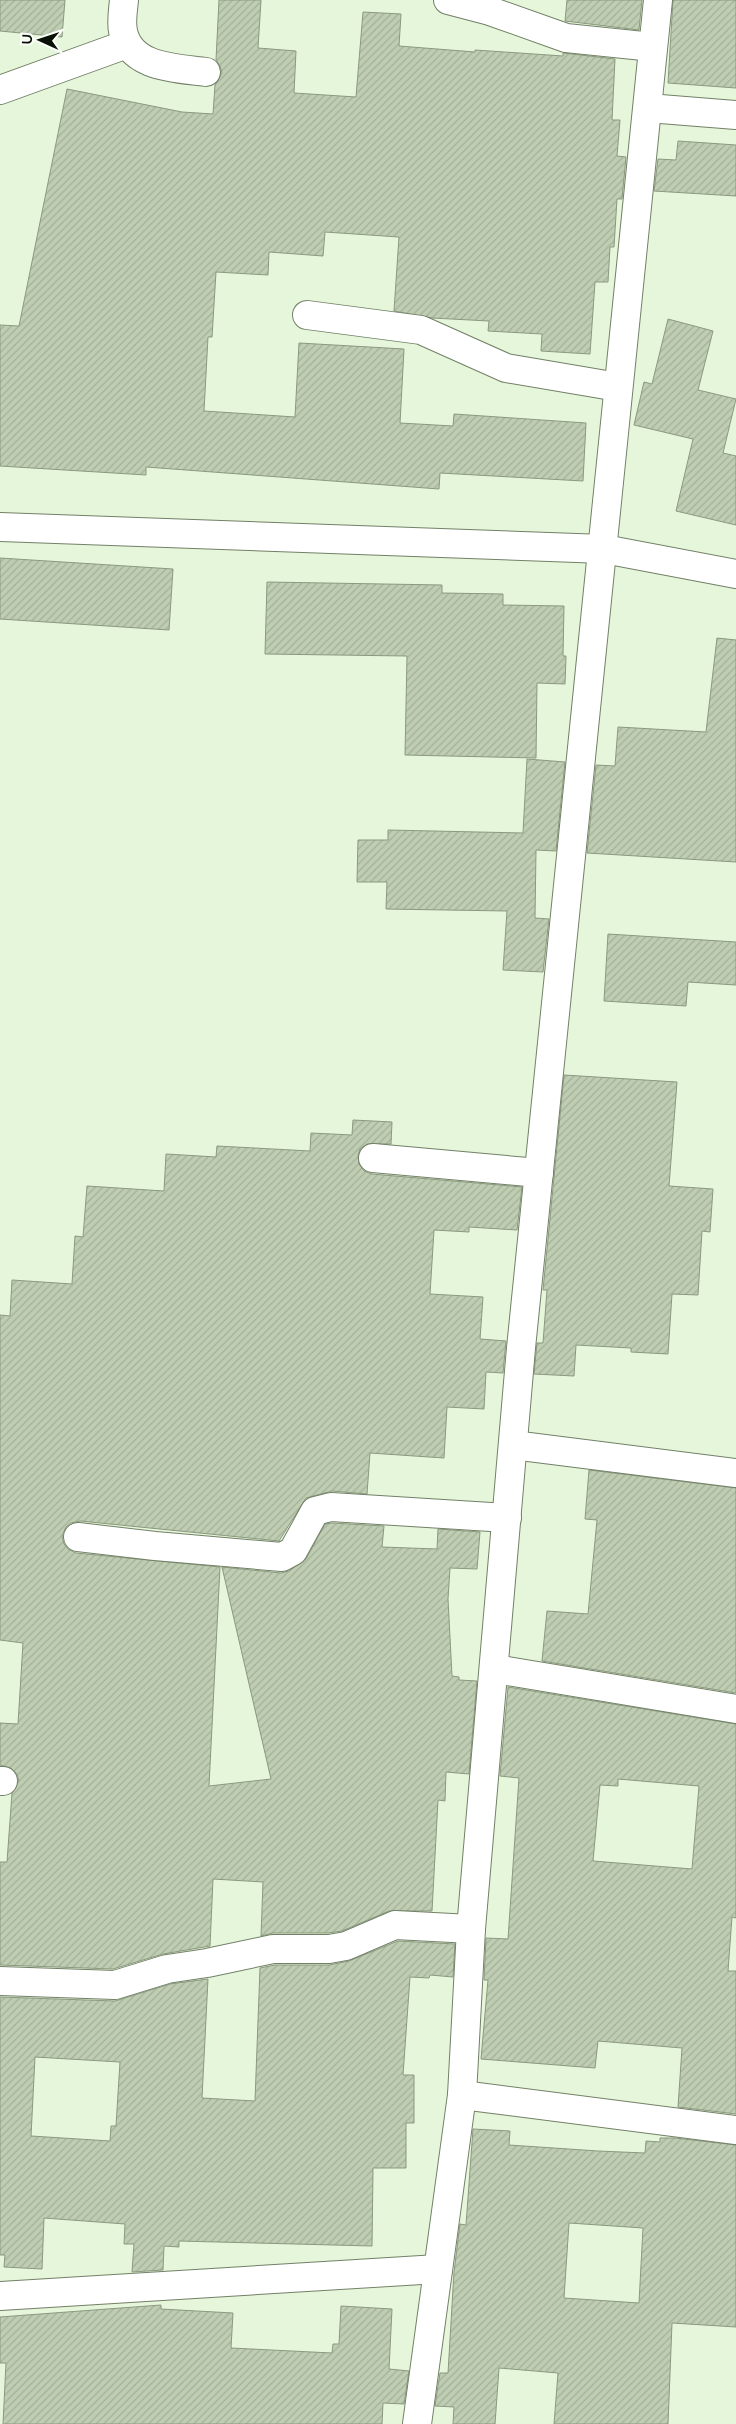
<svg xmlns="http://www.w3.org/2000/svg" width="736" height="2424" font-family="Raleway,sans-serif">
	<defs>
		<pattern id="building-hatch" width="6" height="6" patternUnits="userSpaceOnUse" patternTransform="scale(1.25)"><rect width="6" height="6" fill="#bfceb3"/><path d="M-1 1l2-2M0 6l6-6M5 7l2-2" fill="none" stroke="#a3b098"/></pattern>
	</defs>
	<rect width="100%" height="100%" fill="#e6f6da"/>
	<g fill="url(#building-hatch)" stroke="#8a997f" fill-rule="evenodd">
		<path d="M0,0H65L62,37L0,31Z"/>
		<path d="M219,0H261L258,48L296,51L294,93L356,97L363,12L401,14L399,46L475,52V50L563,56V53L615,59L612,120H620L617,156L626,157L622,199H617L614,247H610L608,282H595L590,354L541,351L542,334L488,331L489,321L432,318L394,311L399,237L325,232L323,256L269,252L268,275L216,272L212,337H208L204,411L295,417L299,343L404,349L400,423L453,426L454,414L586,423L583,481L440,473L439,489L146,467V475L0,466V325L19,326L67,89L182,112L213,114L215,85L222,73L220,66L216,60Z"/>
		<path d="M567,0H642L639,30L565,21Z"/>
		<path d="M673,0H736V88L668,83Z"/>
		<path d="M678,141L736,145V196L654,191L658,159L676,160Z"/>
		<path d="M668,319L713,331L698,390L736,399L723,453L736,456V525L676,511L693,439L634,425L644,382L652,384Z"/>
		<path d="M0,558L173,569L169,630L0,619Z"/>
		<path d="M267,582L442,585V593L503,594V605L564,606L563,656H566L565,684L537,683L536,758L405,755L407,656L265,654Z"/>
		<path d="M717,638L736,640V862L587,853L596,765L615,766L618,727L706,732Z"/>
		<path d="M527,759L565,762L556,851L536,850L535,918L549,919L543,972L503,970L507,911L386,909L387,882H357L358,840H388V830L523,833Z"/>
		<path d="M608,934L736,942V985L688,982L686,1006L604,1001Z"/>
		<path d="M564,1075L677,1082L669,1186L713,1189L710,1232L702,1231L698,1295L672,1294L668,1354L631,1352V1348L576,1345L574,1376L534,1374L537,1343H543L547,1290H543Z"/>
		<path d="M353,1120L392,1122L391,1144H367L360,1149L358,1156L359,1164L364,1171L372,1174L522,1187L517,1230L469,1227V1232L434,1230L430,1294L483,1297L480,1339L506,1341L503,1373L486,1372L484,1409L447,1407L444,1458L370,1453L367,1494L332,1491L306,1498L279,1541L80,1521L71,1523L66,1527L62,1536L64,1544L68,1549L76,1553L220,1567L209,1786L271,1779L222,1567L281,1573L289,1571L306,1559L325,1524L332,1523L384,1526L382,1547L437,1549L438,1529L480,1532L477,1569L450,1568L448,1599L452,1676L459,1677V1680L477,1681L469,1774L446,1772L445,1801L438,1800L432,1911H389L342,1931L328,1933H273L261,1936L263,1882L213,1879L210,1946L163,1954L113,1969L0,1965V1862H7L12,1793L19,1781L17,1774L11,1768L0,1765V1723L18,1724L23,1643L0,1640V1315L10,1316L12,1280L72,1284L75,1236L83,1237L87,1186L164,1191L166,1154L216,1157L217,1146L310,1151L311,1133L352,1135Z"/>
		<path d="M589,1470L736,1488V1693L542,1661L547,1611L588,1614L597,1520L585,1519Z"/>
		<path d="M508,1687L736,1724V1918L732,1917L728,1971H736V2114L678,2107L682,2048L598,2041L595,2068L481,2059L488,1980H484L486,1938L508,1939L519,1778L500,1776ZM618,1779L699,1786L692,1869L593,1861L600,1785L618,1786Z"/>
		<path d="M398,1941L455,1944L453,1977L430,1975L429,1978L410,1977L403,2075H414V2123H406V2168H373L372,2246L179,2241V2247L164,2246L163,2270L132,2272L134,2244H124L125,2224L44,2218L42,2269L4,2267L5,2255H0V1997L115,2001L170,1984L208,1979L202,2098L255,2101L260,1968L275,1965H329L349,1961ZM35,2057L120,2062L116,2126H111L110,2141L31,2136Z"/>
		<path d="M473,2129L510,2131L509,2145L598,2151L645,2153L646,2141L660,2142V2138H675L736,2145V2327L672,2323L668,2424H554L558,2373L499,2368L495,2424H453L454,2407L435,2406L440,2373H448L454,2272L460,2224L466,2225ZM569,2223L643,2228L639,2303L564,2298Z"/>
		<path d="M161,2305V2309L233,2313L231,2348L332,2353L333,2344H339L341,2306L392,2309L389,2369L409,2371L404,2404L383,2403L382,2424H3L6,2363H0V2317Z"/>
	</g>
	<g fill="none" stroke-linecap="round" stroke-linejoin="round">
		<defs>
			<g id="street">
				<path d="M124,0C123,10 121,22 123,31C130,68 176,68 206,72"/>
				<path d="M448,0L490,11L566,38L653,47"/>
				<path d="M0,90L127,44"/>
				<path d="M648,108L736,115"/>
				<path d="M307,315L421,330L506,368L618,387"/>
				<path d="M0,527L604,549L736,574"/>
				<path d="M373,1158L539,1173"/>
				<path d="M513,1445L736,1473"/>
				<path d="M78,1537L155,1546L282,1557L293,1551L315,1511L331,1507L507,1518"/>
				<path d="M495,1669L736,1709"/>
				<path d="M0,1781H3"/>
				<path d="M0,1981L115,1985L167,1969L207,1963L273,1949H329L346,1946L395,1925L471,1929"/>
				<path d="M462,2095L736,2130"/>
				<path d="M0,2296L438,2269"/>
				<path d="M417,2424L462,2095L471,1929L521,1348L658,0"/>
			</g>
		</defs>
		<use href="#street" stroke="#728067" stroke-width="30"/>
		<use href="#street" stroke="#fff" stroke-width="28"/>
	</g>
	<g transform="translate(40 40) rotate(273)" stroke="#fbfef9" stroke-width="4" paint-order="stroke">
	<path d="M0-4L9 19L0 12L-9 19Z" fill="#0b1007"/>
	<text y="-8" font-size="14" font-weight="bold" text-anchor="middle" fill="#0b1007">U</text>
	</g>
</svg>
